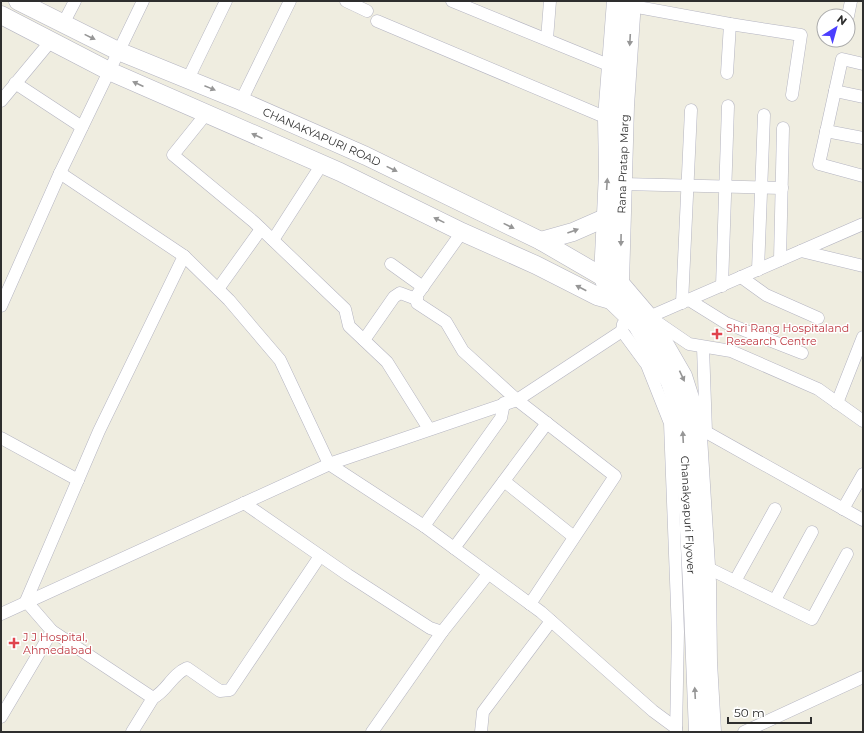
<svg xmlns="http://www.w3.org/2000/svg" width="864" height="733" font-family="Montserrat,sans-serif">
	<rect width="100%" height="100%" fill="#efede0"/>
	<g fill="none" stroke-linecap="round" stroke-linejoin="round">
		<defs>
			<g id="street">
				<path d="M346,1L367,11"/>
				<path d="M452,1L611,66"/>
				<path d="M632,6L730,24L801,35L792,95"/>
				<path d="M848,16L851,1"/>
				<path d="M377,21L607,118"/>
				<path d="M63,24L75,1"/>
				<path d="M547,39L550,1"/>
				<path d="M863,64L842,59L819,164L863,176"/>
				<path d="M727,73L730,24"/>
				<path d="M188,79L226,1"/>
				<path d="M15,83L82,127"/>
				<path d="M835,91L863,97"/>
				<path d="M1,101L50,42"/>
				<path d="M241,101L290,1"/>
				<path d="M206,114L173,155L254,222L345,309L349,326L387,362L429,429"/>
				<path d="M826,131L863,138"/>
				<path d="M623,184L782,188"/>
				<path d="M462,232L417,295V303L446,322L463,351L517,400L615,476L530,604"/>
				<path d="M273,240L322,164"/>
				<path d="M801,251L863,266"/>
				<path d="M184,256L229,300L280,360L329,464L424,526L541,612L653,711L676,728"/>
				<path d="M780,260L783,128"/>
				<path d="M391,264L423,287"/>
				<path d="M758,270L764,115"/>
				<path d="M741,277L766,295L818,318"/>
				<path d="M722,286L728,106"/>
				<path d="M218,289L261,229"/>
				<path d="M689,300L726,323L802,353"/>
				<path d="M682,303L691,110"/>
				<path d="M1,306L60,173L143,1"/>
				<path d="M649,317L863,224"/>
				<path d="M654,320L689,344L731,351L818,389L863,421"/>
				<path d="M623,324L622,331L647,365L670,423L678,632L676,732"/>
				<path d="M364,340L394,297L400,293L416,299"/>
				<path d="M703,347L706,432"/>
				<path d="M837,403L863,337"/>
				<path d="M706,432L863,520"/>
				<path d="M1,438L78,480"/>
				<path d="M504,481L574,537"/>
				<path d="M244,503L348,575L430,628L442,632L488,574"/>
				<path d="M843,509L863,474"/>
				<path d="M424,526L501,418L504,403"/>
				<path d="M454,548L547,423"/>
				<path d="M712,570L812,619L847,554"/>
				<path d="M735,581L775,509"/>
				<path d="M775,600L812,532"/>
				<path d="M1,614L332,463L517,400L622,331"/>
				<path d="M52,631L153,698C168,690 171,675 187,668L220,691L230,690L320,556"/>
				<path d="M1,717L52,631L26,601L99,431L184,256L60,173"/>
				<path d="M132,732L153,698"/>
				<path d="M372,732L442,632"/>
				<path d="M481,732L483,712L551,621"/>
				<path d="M744,732L863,677"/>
			</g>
			<g id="secondary">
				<path id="s1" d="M18,1L118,51L241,101L366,156L541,241L603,277L612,280"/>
				<path id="s2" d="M616,1L607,118L608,173L603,277L611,300L637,325L670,382L683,423L692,583L698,732"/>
				<path d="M632,1L625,106L620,283L649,317L683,376L697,420L707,582L708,662L712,732"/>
				<path d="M1,15L109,71L340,172L462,232L536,265L597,296L611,300L619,299"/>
				<path d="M541,241L573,232L605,218"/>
			</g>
		</defs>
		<use href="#street" stroke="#b4b4c1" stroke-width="13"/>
		<use href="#secondary" stroke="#b4b4c1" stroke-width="19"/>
		<use href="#street" stroke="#fff" stroke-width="12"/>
		<use href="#secondary" stroke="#fff" stroke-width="18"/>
	</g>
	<defs><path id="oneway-solid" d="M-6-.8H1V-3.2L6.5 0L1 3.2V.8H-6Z"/></defs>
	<g fill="#969696">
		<use href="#oneway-solid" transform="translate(90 37) rotate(26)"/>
		<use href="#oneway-solid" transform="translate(630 40) rotate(93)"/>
		<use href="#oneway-solid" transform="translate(138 84) rotate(-156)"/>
		<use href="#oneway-solid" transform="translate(210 88) rotate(22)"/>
		<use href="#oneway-solid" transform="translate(257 136) rotate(-156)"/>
		<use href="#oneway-solid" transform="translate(392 169) rotate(26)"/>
		<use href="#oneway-solid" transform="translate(607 184) rotate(-86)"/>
		<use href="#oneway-solid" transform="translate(439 220) rotate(-154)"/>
		<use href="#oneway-solid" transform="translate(509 226) rotate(26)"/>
		<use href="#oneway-solid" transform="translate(573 231) rotate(-20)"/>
		<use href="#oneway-solid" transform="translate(621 240) rotate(91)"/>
		<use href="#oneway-solid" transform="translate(581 288) rotate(-153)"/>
		<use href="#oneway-solid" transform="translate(682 376) rotate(65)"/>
		<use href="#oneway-solid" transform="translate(683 437) rotate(-93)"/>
		<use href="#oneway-solid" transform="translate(695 693) rotate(-93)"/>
	</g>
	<g fill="#e0444e" stroke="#fff" stroke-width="1.5">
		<path d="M715 328h4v4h4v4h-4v4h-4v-4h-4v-4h4z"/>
		<path d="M12 637h4v4h4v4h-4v4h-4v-4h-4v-4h4z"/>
	</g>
	<g text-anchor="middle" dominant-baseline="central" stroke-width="3" stroke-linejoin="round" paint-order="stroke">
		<g font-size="11" fill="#2e2e2e" stroke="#fff">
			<text stroke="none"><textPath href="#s1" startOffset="333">CHANAKYAPURI ROAD</textPath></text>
			<text transform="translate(623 164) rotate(-88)">Rana Pratap Marg</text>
			<text stroke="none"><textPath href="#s2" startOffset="538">Chanakyapuri Flyover</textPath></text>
		</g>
		<g font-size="11" fill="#be3a42" stroke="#fff" text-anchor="start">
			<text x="726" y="328">Shri Rang Hospitaland<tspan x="726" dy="13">Research Centre</tspan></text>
			<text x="23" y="637">J J Hospital,<tspan x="23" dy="13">Ahmedabad</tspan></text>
		</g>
	</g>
	<rect width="864" height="733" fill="none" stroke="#2e2e2e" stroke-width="4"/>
	<g transform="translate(836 28) rotate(37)"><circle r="19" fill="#ffffff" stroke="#ababab"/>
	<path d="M0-3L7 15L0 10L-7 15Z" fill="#4b3eff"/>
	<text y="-6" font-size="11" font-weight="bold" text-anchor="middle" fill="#2e2e2e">N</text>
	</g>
	<path d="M728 717v6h83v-6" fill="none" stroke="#2e2e2e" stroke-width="2"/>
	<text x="734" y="717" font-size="12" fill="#2e2e2e" stroke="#ffffff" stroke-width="3" paint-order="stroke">50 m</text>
</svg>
